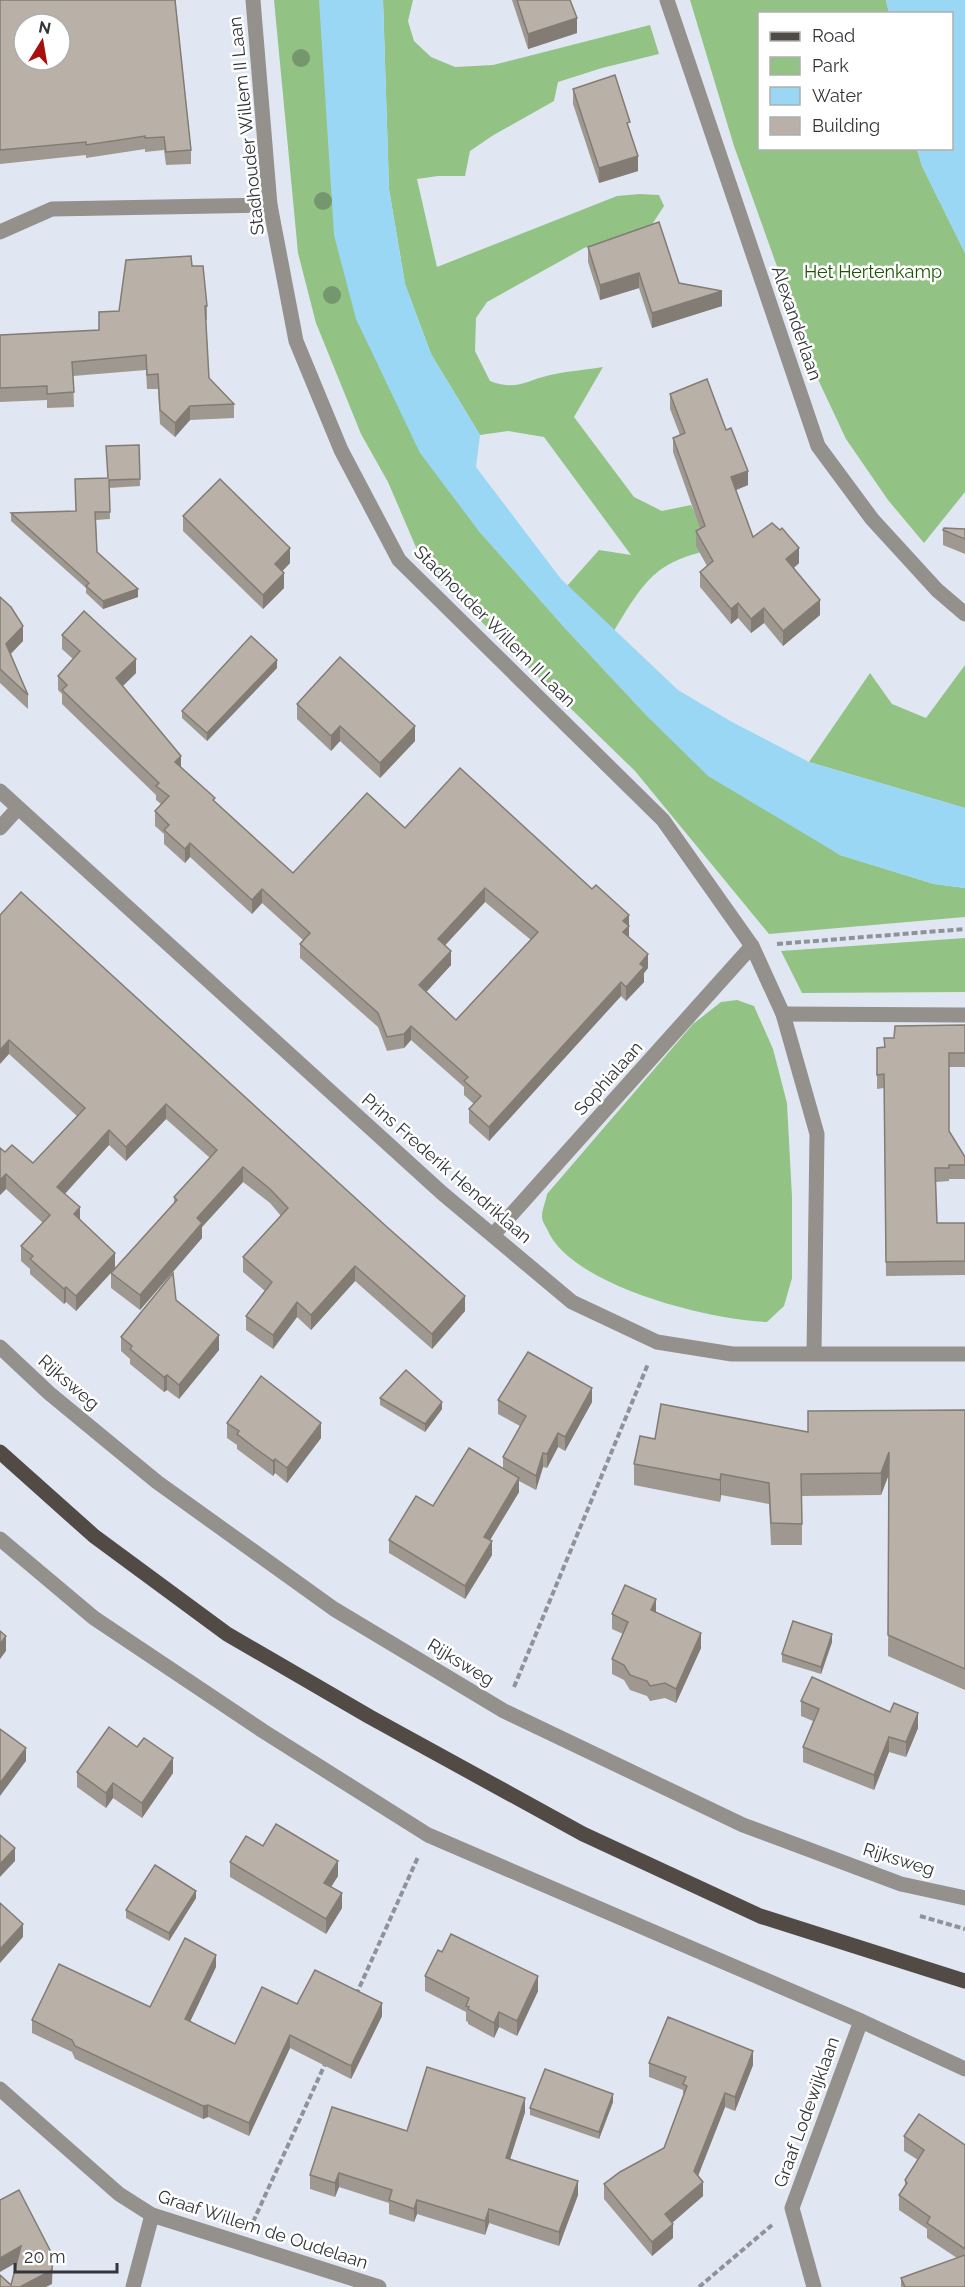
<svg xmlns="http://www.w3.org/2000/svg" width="965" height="2287" font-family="Raleway,sans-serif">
	<rect width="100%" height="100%" fill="#e0e7f2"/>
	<g fill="#92c384">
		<path d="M274,0H319L478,530L564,627L650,719L840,855L934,884L965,888V917L769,934L635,771L424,566L388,482L361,434L316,323L298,253Z"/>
		<path d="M383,0H413L408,21L414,41L431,57L455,67L493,65L650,25L659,54L602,68L558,82L554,101L492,136L470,151L465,176H438L417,179L437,267L617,196L640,194L659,195L664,206L651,226L584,248L487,302L476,318L475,351L490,381C517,391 525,381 550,375C567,371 586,370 603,367L574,417L634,497L662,511L691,505L701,525L724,547C657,560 648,575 614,631L567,586L599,550L631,555L544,437L508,431L480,435L431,354L405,284L389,189Z"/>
		<path d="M690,0H886L889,13L760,14V148L917,149L922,166L965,253V492L924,543L888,500L846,439L815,373L734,146Z"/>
		<path d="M965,665V808L809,762L870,673L892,704L926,718Z"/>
		<path d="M965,938V992L802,993L781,951Z"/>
		<path d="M737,1000L754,1006L773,1049L787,1103L792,1197V1278L784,1306L767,1322C710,1320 570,1286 547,1229C545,1225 542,1221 542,1217C542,1209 546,1201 547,1194L693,1024L721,1002Z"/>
	</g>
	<g fill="#99d7f5">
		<path d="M319,0H383L389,189L405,284L431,354L480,435L476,467L561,579L678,690L732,722L809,762L965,808V888L934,884L840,855L708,776L650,719L564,627L478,530L420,453L356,319L334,235Z"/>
		<path d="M886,0H965V253L922,166L917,149L952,148V14L889,13Z"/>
	</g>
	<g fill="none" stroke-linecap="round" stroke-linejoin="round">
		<g stroke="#8e939a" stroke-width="4" stroke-dasharray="6 3" stroke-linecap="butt">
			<path d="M777,944L965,929"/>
			<path d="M514,1687L648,1364"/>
			<path d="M920,1916L965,1929"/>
			<path d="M356,1995L418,1857"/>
			<path d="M253,2222L326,2062"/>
			<path d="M699,2287L772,2225"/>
		</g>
		<g stroke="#94908c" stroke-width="15">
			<path d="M253,0L270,205L296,341L341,450L399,560L663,820L752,946L783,1014L817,1134L814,1353"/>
			<path d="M667,0L818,446L872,519L937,590L965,614"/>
			<path d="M0,232L52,209L270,205"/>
			<path d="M0,791L442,1193L572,1302L657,1342L732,1354H965"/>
			<path d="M0,828L18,808"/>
			<path d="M783,1014L965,1015"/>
			<path d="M493,1235L752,946"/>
			<path d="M0,1347L49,1393L157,1482L334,1609L504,1711L743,1825L901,1884L965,1898"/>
			<path d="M0,1539L94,1618L263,1731L428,1835L861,2021L965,2069"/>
			<path d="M0,2089L119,2194L152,2215L379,2287"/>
			<path d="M133,2287L152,2215"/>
			<path d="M814,2287L792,2208L861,2021"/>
		</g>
		<path stroke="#524a44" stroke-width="15" d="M0,1452L94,1536L227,1634L370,1717L583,1834L760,1916L965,1981"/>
	</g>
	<g fill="#74976e">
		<circle cx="301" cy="58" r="9"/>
		<circle cx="323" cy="201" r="9"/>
		<circle cx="332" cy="295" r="9"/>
	</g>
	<g fill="#9f9890" fill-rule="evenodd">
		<path d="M0,0H176V9L191,150V164L166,165L164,150L145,152V149L86,158V155L0,164Z"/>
		<path d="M512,0H570L577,33L528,49Z"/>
		<path d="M573,89L630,131L638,171L599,183L573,104Z"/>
		<path d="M588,247L679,283L722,306L652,328L639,288L600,300L588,262Z"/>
		<path d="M192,266L207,306V320H206L209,378L234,404V418L190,420L175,437L160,424L158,389H147L146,370L73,376L74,407L47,408V400L0,402V335L99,330V312L119,311Z"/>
		<path d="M670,394L748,485L736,490L753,537L799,563L794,568L820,615L783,646L764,623L751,633L738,618L731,624L700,587V572L707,566L696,546V531L700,528L673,452V438L680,435L670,409Z"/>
		<path d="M139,445L140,486L109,488L110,519L96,520L97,552L138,597L103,609L86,593V588L11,521V513L76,511Z"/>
		<path d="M183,516L290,563L282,571L284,588L263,609L183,531Z"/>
		<path d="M965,529V554L943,545V530Z"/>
		<path d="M0,597L23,641L11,654L28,695V709L0,683Z"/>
		<path d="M62,635L136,673L122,686L181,767L215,802L293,873L405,828L592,889L629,915V937L648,968L644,973V982L626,1001L621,996L489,1141L469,1123V1109L474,1104L464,1095V1087L411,1040L404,1048L387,1051L378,1027L300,958V944L303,940L262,903L252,914L190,857L185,863L164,844V834L155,826V811L161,804L156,800V795L62,704V694L58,690V676L73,659L62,649ZM485,902L531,940L456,1020L426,992L451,965L445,945Z"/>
		<path d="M277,668L207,741L182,718V711Z"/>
		<path d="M297,704L415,741L380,778L340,741L331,751L297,719Z"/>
		<path d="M0,915L465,1311L432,1349L355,1281L311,1330L297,1317L273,1349L246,1330V1316L265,1291L243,1272V1257L281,1216L270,1203L243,1182L202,1227V1238L140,1310L111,1288V1273L76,1311L66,1302L64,1304L30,1274V1269L21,1261V1246L43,1223L6,1189L0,1195V1148L5,1152L33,1163L77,1116L9,1054ZM166,1119L210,1158L174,1197V1204L115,1268L80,1220L65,1194L109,1145L126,1161Z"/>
		<path d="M965,1025V1067H949V1131L965,1157V1179H949V1181L936,1182L937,1223H965V1275L886,1276L884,1088L877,1089V1048L884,1047L894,1038Z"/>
		<path d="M176,1300L219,1350L179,1399L167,1390L164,1392L130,1364V1359L121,1351V1337Z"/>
		<path d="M380,1398L442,1409L425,1432L380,1405Z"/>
		<path d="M498,1400L592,1402L565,1451L558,1447L547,1468L543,1467L536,1490L519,1481V1492L490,1540L492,1555L465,1599L389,1553V1540L433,1506L503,1468V1457L520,1426L498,1414Z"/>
		<path d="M965,1410V1690L888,1656L889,1474L881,1495L802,1496V1545H771L769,1504L721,1495L720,1502L634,1485V1464L655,1439L808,1432Z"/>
		<path d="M227,1423L321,1438L287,1483L275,1473L273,1476L237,1449V1445L227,1438Z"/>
		<path d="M656,1613L701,1648L676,1703L665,1698L650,1701L647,1696L630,1690L624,1680L612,1674V1659L623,1634L612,1629V1614Z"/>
		<path d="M832,1642L821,1674L782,1662V1654Z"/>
		<path d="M801,1701L890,1712L918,1728L906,1757L889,1752L874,1790L803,1762V1747L813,1721L801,1716Z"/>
		<path d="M77,1772L173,1773L142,1818L113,1798L106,1808L77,1787Z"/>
		<path d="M263,1846L338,1876L331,1887L342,1908L326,1934L230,1877V1862Z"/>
		<path d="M196,1898L169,1941L126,1918V1910Z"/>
		<path d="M216,1967L190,2022L235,2044L297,2004L382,2016L351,2079L290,2048L249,2136L208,2117L203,2119L75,2059L72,2052L32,2033V2020L150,2007Z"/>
		<path d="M425,1976L538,1991L517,2036L499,2027L494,2038L468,2024V2022L466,2021V2012L425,1991Z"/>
		<path d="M649,2063L753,2065L735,2111L725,2107L698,2176L703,2196L672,2223L673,2238L652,2256L604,2199V2184L664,2148L683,2097V2090L649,2077Z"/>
		<path d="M613,2102L599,2139L530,2115V2108Z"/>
		<path d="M525,2112L510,2159L578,2195L559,2246L489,2223L485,2235L417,2214L414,2222L389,2214V2203L339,2187L335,2197L310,2189V2175L407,2131Z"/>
		<path d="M904,2136L965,2145V2287H901V2278L957,2258L927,2238V2229L899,2210V2195L905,2185V2180L918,2160L904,2151Z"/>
	</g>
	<g fill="#827c75">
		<path d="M577,18V33L528,49V34Z"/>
		<path d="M638,156V171L599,183V168Z"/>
		<path d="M639,273V288L600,300V285Z"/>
		<path d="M722,291V306L652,328V313Z"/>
		<path d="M190,406V420L175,437V423Z"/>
		<path d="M748,471V485L731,492V477Z"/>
		<path d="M290,548V563L275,579V564Z"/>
		<path d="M799,548V563L786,574V559Z"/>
		<path d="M284,573V588L263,609V595Z"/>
		<path d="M138,589V597L103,609V601Z"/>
		<path d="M820,600V615L783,646V631Z"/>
		<path d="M738,603V618L731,624V609Z"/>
		<path d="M764,608V623L751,633V619Z"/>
		<path d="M23,626V641L6,658V644Z"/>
		<path d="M136,659V673L116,693V678Z"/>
		<path d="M277,660V668L207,741V733Z"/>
		<path d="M340,726V741L331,751V736Z"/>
		<path d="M415,726V741L380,778V763Z"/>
		<path d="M181,756V770L175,762Z"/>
		<path d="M190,843V857L185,863V849Z"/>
		<path d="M485,888V902L438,953V939Z"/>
		<path d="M262,889V903L252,914V900Z"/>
		<path d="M629,915V940L623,946V921Z"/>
		<path d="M451,951V965L419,1000V985Z"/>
		<path d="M648,954V968L644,973V982L626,1001V987L640,964Z"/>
		<path d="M621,982V996L489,1141V1127Z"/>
		<path d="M411,1026V1040L404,1048V1034Z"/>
		<path d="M9,1040V1054L0,1064V1050Z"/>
		<path d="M166,1104V1119L126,1161V1147Z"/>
		<path d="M109,1130V1145L57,1202V1187Z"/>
		<path d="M243,1167V1182L202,1227V1238L140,1310V1295L197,1218Z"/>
		<path d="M6,1174V1189L0,1195V1180Z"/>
		<path d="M80,1207V1221L74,1214Z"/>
		<path d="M115,1253V1268L76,1311V1296Z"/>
		<path d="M355,1266V1281L311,1330V1315Z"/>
		<path d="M66,1287V1302L64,1304V1289Z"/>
		<path d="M465,1296V1311L432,1349V1334Z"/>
		<path d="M297,1302V1317L273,1349V1335Z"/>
		<path d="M219,1335V1350L179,1399V1385Z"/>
		<path d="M167,1375V1390L164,1392V1377Z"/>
		<path d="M592,1388V1402L565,1451V1437Z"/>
		<path d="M442,1402V1409L425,1432V1424Z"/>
		<path d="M321,1423V1438L287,1483V1468Z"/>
		<path d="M558,1433V1447L547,1468V1454Z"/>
		<path d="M889,1452V1474L881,1495V1473Z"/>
		<path d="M543,1453V1467L536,1490V1476Z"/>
		<path d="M275,1459V1473L273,1476V1461Z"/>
		<path d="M721,1474V1495L720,1502V1480Z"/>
		<path d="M519,1478V1492L484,1550V1537Z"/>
		<path d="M492,1541V1555L465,1599V1586Z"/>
		<path d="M656,1599V1614L651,1610Z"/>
		<path d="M701,1633V1648L676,1703V1689Z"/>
		<path d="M832,1634V1642L821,1674V1667Z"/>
		<path d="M6,1636V1651L0,1659V1644Z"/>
		<path d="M918,1713V1728L906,1757V1742Z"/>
		<path d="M889,1737V1752L874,1790V1775Z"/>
		<path d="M26,1748V1761L0,1796V1783Z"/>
		<path d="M173,1758V1773L142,1818V1803Z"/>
		<path d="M113,1783V1798L106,1808V1793Z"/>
		<path d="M15,1848V1861L0,1877V1864Z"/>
		<path d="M338,1861V1876L324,1898V1883Z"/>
		<path d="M196,1891V1898L169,1941V1933Z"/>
		<path d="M342,1893V1908L326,1934V1919Z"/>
		<path d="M23,1924V1937L0,1963V1949Z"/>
		<path d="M216,1955V1967L185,2032V2019Z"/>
		<path d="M538,1976V1991L517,2036V2021Z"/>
		<path d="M382,2003V2016L351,2079V2066Z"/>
		<path d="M499,2012V2027L494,2038V2023Z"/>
		<path d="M290,2035V2048L249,2136V2123Z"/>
		<path d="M753,2051V2065L735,2111V2097Z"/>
		<path d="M725,2093V2107L694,2186V2171Z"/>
		<path d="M613,2094V2102L599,2139V2132Z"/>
		<path d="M525,2098V2112L506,2172V2158Z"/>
		<path d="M208,2105V2117L203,2119V2106Z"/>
		<path d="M339,2173V2187L335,2197V2183Z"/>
		<path d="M578,2181V2195L559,2246V2232Z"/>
		<path d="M703,2182V2196L665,2229V2214Z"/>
		<path d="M417,2200V2214L414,2222V2209Z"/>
		<path d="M489,2209V2223L485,2235V2221Z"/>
		<path d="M673,2224V2238L652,2256V2242Z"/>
		<path d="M21,2246V2260L0,2272V2258Z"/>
		<path d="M53,2256L52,2284L46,2287H20Z"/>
	</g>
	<g fill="#b9b1a7" stroke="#827c75" stroke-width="1.5" fill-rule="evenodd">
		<path d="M0,0H175L191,150L166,152L164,137L145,138V136L86,145V142L0,150ZM24,24H60V60H24Z"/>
		<path d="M517,0H570L577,18L528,34Z"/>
		<path d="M615,75L630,122L627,123L638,156L599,168L573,89Z"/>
		<path d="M659,222L679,283L722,291L652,313L639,273L600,285L588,247Z"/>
		<path d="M191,256L192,266H203L207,306H205L209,378L234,404L190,406L175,423L160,410L158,374L147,375L146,355L72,362L74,392L47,394V386L0,388V335L99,330V312L119,311L126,260Z"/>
		<path d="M707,379L726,430L731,428L748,471L731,477L753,537L772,523L780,530L782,528L799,548L786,559L820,600L783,631L764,608L751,619L738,603L731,609L700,572L713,561L696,531L705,526L673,438L685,433L670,394Z"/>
		<path d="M139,445L140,479L109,480L110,512H95L97,552L138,589L103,601L86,586L89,583L11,513L76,511L75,479L108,478L106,446Z"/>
		<path d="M220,479L290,548L275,564L284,573L263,595L183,516Z"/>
		<path d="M944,528L965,529V539L943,530Z"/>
		<path d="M0,597L11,607L23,626L6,644L28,695L0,669Z"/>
		<path d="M84,611L136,659L116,678L181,756L175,762L215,798L213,800L293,873L367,793L405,828L460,768L592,889L596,885L629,915L623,921L629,926L623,932L648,954L640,964L644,967L626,987L621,982L489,1127L469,1109L481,1096L464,1081L468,1077L411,1026L404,1034L387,1037L378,1013L300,944L310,933L262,889L252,900L190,843L185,849L164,830L169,825L155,811L169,796L156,786L159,783L62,690L67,685L58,676L80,651L62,635ZM485,888L538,932L456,1020L419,985L451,951L438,939Z"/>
		<path d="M251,636L277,660L207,733L182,711Z"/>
		<path d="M340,657L415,726L380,763L340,726L331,736L297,704Z"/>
		<path d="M21,892L387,1227L465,1296L432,1334L355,1266L311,1315L297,1302L273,1335L246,1316L272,1282L243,1257L288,1208L270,1189L243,1167L197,1218L202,1223L140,1295L111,1273L177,1200L174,1197L217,1150L166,1104L126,1147L109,1130L57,1187L80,1207L74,1214L115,1253L76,1296L66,1287L64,1289L30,1259L33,1256L21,1246L50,1215L6,1174L0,1180V1148L5,1152L12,1145L33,1163L85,1108L9,1040L0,1050V915Z"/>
		<path d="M965,1025V1053H949V1131L965,1157V1165H949V1168H935L937,1223H965V1261L886,1262L884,1074L877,1075V1048L885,1047L884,1038H894L895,1026Z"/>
		<path d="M173,1273L176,1300L219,1335L179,1385L167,1375L164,1377L130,1349L132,1346L121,1337Z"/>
		<path d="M528,1352L592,1388L565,1437L558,1433L547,1454L543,1453L536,1476L503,1457L526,1416L498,1400Z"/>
		<path d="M406,1370L442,1402L425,1424L380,1398Z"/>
		<path d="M261,1376L321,1423L287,1468L275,1459L273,1461L255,1448L237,1434L239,1431L227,1423Z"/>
		<path d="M661,1404L808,1432V1411L965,1410V1669L888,1635L889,1452L881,1473L801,1474L802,1524L771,1523L769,1483L721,1474L720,1480L634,1464L640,1436L655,1439Z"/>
		<path d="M469,1448L519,1478L484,1537L492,1541L465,1586L389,1540L416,1496L433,1506Z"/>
		<path d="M625,1585L656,1599L651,1610L701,1633L676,1689L665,1683L650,1686L647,1681L630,1675L624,1665L612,1659L628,1622L612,1614Z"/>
		<path d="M793,1621L832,1634L821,1667L782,1654Z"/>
		<path d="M0,1631L6,1636L0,1644Z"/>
		<path d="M812,1677L890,1712L894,1703L918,1713L906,1742L889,1737L874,1775L803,1747L819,1709L801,1701Z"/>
		<path d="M109,1727L137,1747L144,1738L173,1758L142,1803L113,1783L106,1793L77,1772Z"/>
		<path d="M0,1729L26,1748L0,1783Z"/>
		<path d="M276,1824L338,1861L324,1883L342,1893L326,1919L230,1862L246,1836L263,1846Z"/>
		<path d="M0,1835L15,1848L0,1864Z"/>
		<path d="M155,1865L196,1891L169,1933L126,1910Z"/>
		<path d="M0,1903L23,1924L0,1949Z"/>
		<path d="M451,1934L538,1976L517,2021L499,2012L494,2023L468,2009L469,2007L466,2006L469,1998L425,1976L438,1950L442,1952Z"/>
		<path d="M185,1938L216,1955L185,2019L235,2044L262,1987L297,2004L315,1970L382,2003L351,2066L290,2035L249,2123L208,2105L203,2106L75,2046L72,2040L32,2020L59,1964L150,2007Z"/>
		<path d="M668,2017L753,2051L735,2097L725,2093L694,2171L703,2182L665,2214L673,2224L652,2242L604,2184L620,2172L664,2148L687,2086L683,2084L686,2077L649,2063Z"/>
		<path d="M427,2067L525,2098L506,2158L578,2181L559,2232L489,2209L485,2221L417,2200L414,2209L389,2200L392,2190L339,2173L335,2183L310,2175L332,2107L407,2131Z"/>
		<path d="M545,2069L613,2094L599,2132L530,2108Z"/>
		<path d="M919,2114L965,2145V2249L927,2223L930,2217L899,2195L907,2183L905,2180L924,2150L904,2136Z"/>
		<path d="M19,2190L53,2256L52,2270L20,2287H0V2275L11,2285L21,2246L0,2258V2200Z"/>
		<path d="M965,2255V2287H905L901,2278Z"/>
	</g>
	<g text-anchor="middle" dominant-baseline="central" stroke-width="5" stroke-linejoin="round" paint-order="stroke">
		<g font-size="18" fill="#323539" stroke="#fff">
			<text transform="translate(246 126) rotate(-96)">Stadhouder Willem II Laan</text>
			<text transform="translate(797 323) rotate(71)">Alexanderlaan</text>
			<text transform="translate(495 626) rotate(45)">Stadhouder Willem II Laan</text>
			<text transform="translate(608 1078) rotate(-48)">Sophialaan</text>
			<text transform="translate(447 1168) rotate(41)">Prins Frederik Hendriklaan</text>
			<text transform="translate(69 1382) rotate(41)">Rijksweg</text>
			<text transform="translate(461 1662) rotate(31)">Rijksweg</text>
			<text transform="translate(899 1859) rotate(17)">Rijksweg</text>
			<text transform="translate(806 2112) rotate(-70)">Graaf Lodewijklaan</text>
			<text transform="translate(263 2229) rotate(18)">Graaf Willem de Oudelaan</text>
		</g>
		<g font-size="18" fill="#1c5602" stroke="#fff">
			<text x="873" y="271">Het Hertenkamp</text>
		</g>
	</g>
	<rect x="758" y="12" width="195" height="138" fill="#ffffff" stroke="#adaeb0" stroke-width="1.5"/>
	<rect x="770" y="32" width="30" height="9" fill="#524a44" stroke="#adaeb0" stroke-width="1.5"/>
	<text x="812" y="42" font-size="18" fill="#323539">Road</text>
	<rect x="770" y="57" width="30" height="18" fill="#92c384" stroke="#adaeb0" stroke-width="1.5"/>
	<text x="812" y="72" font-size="18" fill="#323539">Park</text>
	<rect x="770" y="87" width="30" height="18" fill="#99d7f5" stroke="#adaeb0" stroke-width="1.5"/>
	<text x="812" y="102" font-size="18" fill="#323539">Water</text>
	<rect x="770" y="117" width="30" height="18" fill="#b9b1a7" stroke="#adaeb0" stroke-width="1.5"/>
	<text x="812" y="132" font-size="18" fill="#323539">Building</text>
	<g transform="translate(42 42) rotate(11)"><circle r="28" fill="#ffffff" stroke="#adaeb0" stroke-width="1.5"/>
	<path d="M0-4.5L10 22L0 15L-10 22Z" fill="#a6110e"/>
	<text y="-9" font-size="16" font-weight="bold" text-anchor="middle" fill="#323539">N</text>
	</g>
	<path d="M15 2263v9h102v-9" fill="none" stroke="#323539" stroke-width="3"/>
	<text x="24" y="2263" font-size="18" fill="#323539" stroke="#ffffff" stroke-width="4.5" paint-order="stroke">20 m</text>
</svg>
